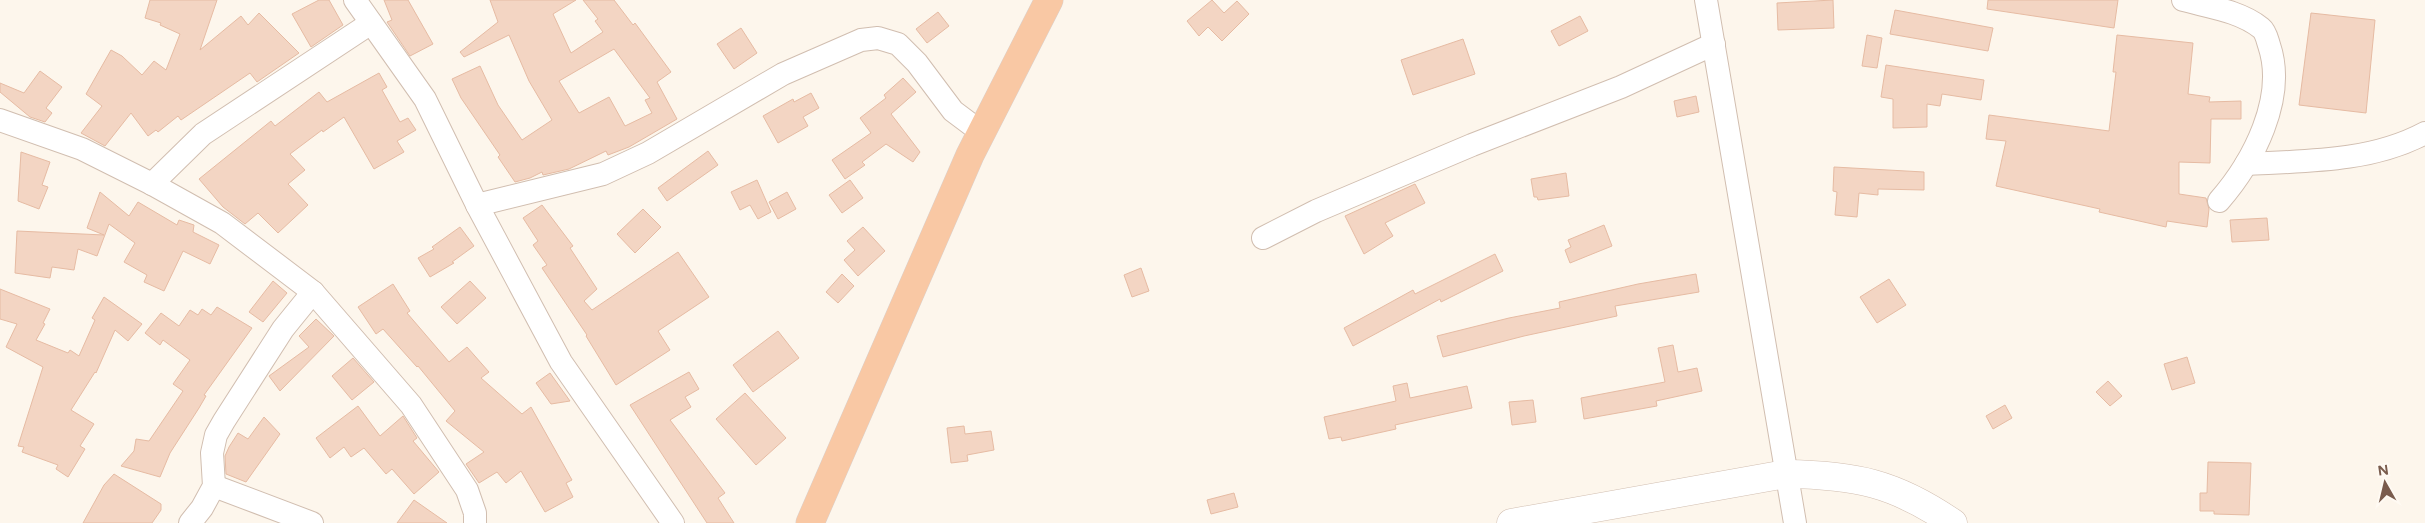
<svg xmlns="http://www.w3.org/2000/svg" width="2425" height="523" font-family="Figtree,sans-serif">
	<rect width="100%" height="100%" fill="#fdf6ec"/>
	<g fill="#f3d5c3" stroke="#e6bba3" fill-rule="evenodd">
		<path d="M150,0H217L200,50L241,16L248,25L259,13L299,53L257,82L250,73L181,120L178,116L158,132L156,130L148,136L131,113L105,146L81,133L102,106L86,94L111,50L122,56L142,75L154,61L166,70L180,34L160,25L161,23L145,18Z"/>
		<path d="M319,0H329L343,25L311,47L292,14Z"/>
		<path d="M384,0H408L433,44L410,56L387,22L392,20Z"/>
		<path d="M490,0H576L553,14L571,53L603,32L595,21L598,19L583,0H614L633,25L635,23L671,72L657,82L677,119L629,147L608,155L606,151L569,169L543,175L542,172L530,178L515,182L498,157L500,155L461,98L452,79L480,66L498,105L522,140L552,120L529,81L509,35L464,57L460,52L498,22ZM614,49L650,98L645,100L652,113L625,126L609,97L579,113L559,81Z"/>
		<path d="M1212,0L1224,13L1237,1L1249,14L1222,41L1208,27L1199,36L1187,21Z"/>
		<path d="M1833,0L1834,28L1778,30L1777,3Z"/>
		<path d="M1988,0H2118L2114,28L1987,9Z"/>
		<path d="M1895,10L1993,28L1988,51L1890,34Z"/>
		<path d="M938,12L949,26L927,43L916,29Z"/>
		<path d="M2311,13L2375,20L2366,113L2299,105Z"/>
		<path d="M1580,16L1588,31L1559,46L1551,31Z"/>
		<path d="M741,28L757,53L734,69L717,44Z"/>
		<path d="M1867,35L1882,38L1877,68L1862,66Z"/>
		<path d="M2117,35L2193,43L2188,94L2210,97L2209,102L2241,101V119H2211L2210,163L2179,162V194L2206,198L2209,209L2207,227L2167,221L2166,227L2099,212L2100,209L1996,186L2006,141L1986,139L1989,115L2109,131L2116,72H2113Z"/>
		<path d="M1463,39L1475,74L1413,95L1401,60Z"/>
		<path d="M1886,65L1984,80L1981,100L1942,94L1940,106L1927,104V127L1893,128V99L1881,97Z"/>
		<path d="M40,71L62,87L46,108L52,113L45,122L30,117L0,92V83L24,93Z"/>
		<path d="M379,73L387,87L382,90L400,122L408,118L416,130L397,141L404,152L374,169L344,117L323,132L322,130L290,154L305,170L288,184L308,205L278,233L258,213L245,224L223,207L199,179L271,121L275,126L319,92L327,102Z"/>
		<path d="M903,78L916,92L891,114L920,152L913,162L886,144L862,162L865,165L845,179L832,160L871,133L860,118L886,98L884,95Z"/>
		<path d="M811,93L819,108L803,117L808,126L778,143L763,116L793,99L794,102Z"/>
		<path d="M1696,96L1699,112L1677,117L1674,101Z"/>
		<path d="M708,151L718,165L667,201L658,188Z"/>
		<path d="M21,152L50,162L42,185L48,187L39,209L18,201Z"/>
		<path d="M1834,167L1924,172V190L1878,189V195L1859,193L1857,217L1835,215L1837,192L1833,191Z"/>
		<path d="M1566,173L1569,196L1538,200L1537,197H1534L1531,179Z"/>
		<path d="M757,180L771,212L758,219L750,205L740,210L731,192Z"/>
		<path d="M850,180L863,198L842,213L829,195Z"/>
		<path d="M1415,184L1425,203L1385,223L1393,236L1364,254L1345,216Z"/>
		<path d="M100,192L129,216L138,202L177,225L179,220L194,225L193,232L219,245L210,264L183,251L164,291L144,282L147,275L124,262L135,243L109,224L97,256L78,249L74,270L52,267L50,278L15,273L17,231L104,235L87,228Z"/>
		<path d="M787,192L796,209L778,219L769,202Z"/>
		<path d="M542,205L573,246L570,248L597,289L584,301L592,310L678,252L709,297L658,331L670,350L616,385L586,336L587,335L542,268L547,265L533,245L538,241L523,218Z"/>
		<path d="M643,209L661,227L635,253L617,234Z"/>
		<path d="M2267,218L2269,240L2232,242L2230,220Z"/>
		<path d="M1604,225L1612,246L1570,263L1565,250L1571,247L1568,240Z"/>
		<path d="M460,227L474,246L452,262L454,263L430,277L418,258L434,249L432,247Z"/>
		<path d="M863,227L885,251L858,276L844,260L855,250L847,241Z"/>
		<path d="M1495,254L1503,271L1441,302L1440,299L1353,346L1344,328L1413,290L1415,294Z"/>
		<path d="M1141,268L1149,291L1132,297L1124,275Z"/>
		<path d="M842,274L854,286L838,303L826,292Z"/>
		<path d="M1696,274L1699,292L1615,306L1617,316L1524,336L1443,357L1437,336L1509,318L1560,308L1559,302L1638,284Z"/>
		<path d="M1889,279L1906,305L1877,323L1860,297Z"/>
		<path d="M273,281L287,293L263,322L249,312Z"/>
		<path d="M470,281L486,298L457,324L441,307Z"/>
		<path d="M393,284L410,311L407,313L449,362L467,347L489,372L481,378L522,414L531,407L572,480L566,483L573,497L545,512L521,471L506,483L497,472L479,483L466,464L484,452L446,421L455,411L418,366L417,367L383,329L376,334L358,307Z"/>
		<path d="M0,289L50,309L43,323L45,324L36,340L68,353L70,350L79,356L95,320L92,318L104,297L142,324L128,341L115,330L96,373L95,372L71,410L94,424L80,446L85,449L68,477L56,469L58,465L22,452L24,447L18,446L43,367L6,347L17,324L0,319Z"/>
		<path d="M217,307L252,328L204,395L206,396L199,408L170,453L160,477L121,466L134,451L136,439L149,441L183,391L173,384L190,360L163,340L160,345L145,333L161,313L179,326L190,310L198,315L202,309L211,315Z"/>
		<path d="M316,319L334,336L280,391L269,376L309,347L299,336Z"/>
		<path d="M778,331L799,358L753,392L733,365Z"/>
		<path d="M1673,345L1678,372L1697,368L1702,391L1656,401L1657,406L1584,419L1581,398L1665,382L1658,348Z"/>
		<path d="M2187,357L2195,383L2172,390L2164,364Z"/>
		<path d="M353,358L374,382L352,400L332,376Z"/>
		<path d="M689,372L699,389L685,397L691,407L670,420L725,493L718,498L734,523H707L630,405Z"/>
		<path d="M550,373L570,401L551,404L536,383Z"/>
		<path d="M2108,381L2122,396L2110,406L2096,392Z"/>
		<path d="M1407,383L1410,398L1467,386L1472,408L1395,425L1396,429L1342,441L1341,437L1329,439L1324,417L1396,401L1393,386Z"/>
		<path d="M745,393L786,438L756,465L716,419Z"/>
		<path d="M1533,400L1536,422L1512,425L1509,402Z"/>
		<path d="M2005,405L2012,418L1993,429L1986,416Z"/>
		<path d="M358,406L380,436L403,416L417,438L413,441L439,472L414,494L392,469L386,474L364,448L351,457L344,447L330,458L316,438Z"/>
		<path d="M264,417L280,434L246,482L226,474L225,456L229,447L238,433L248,439Z"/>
		<path d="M964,426L965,434L991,431L994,450L967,455L968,461L951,463L947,428Z"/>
		<path d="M2208,462L2251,463L2249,515L2214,514V511H2200V493H2207Z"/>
		<path d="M114,474L161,504V510L152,523H83L104,485Z"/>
		<path d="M1234,493L1238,507L1211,514L1207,500Z"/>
		<path d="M414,500L447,523H397Z"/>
	</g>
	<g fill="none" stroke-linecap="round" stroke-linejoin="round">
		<defs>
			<g id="minor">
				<path d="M355,0L425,99L477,205L561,362L673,523"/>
				<path d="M1706,0L1795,523"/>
				<path d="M2183,0C2209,7 2240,11 2261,28C2266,32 2267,39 2269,45C2287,98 2253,162 2219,201"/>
				<path d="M0,120L82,149L152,184L222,223L313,292L411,405L467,490L475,513V523"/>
				<path d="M2246,164C2306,161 2371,162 2425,133"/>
				<path d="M152,184L203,134L371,23"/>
				<path d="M477,205L603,174L648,153L783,74L861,40L878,38L898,44L917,63L953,111L981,132"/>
				<path d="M1263,238L1316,211L1472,145L1621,87L1714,44"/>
				<path d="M214,486L312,523"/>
				<path d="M190,523L202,508L214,486L212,453L216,435L224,421L283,329L313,292"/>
			</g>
			<path id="tertiary" d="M1511,523L1786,474C1855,475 1895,483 1953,523"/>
			<path id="trunk" d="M810,523L970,155L1049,0"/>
		</defs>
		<use href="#minor" stroke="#d1beb0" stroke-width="24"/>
		<use href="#tertiary" stroke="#d1beb0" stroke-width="29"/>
		<use href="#trunk" stroke="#dad1cd" stroke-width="29"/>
		<use href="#minor" stroke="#fff" stroke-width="22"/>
		<use href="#tertiary" stroke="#fff" stroke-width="28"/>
		<use href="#trunk" stroke="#f9c8a4" stroke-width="28"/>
	</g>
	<g transform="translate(2385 483) rotate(352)" stroke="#fffaf3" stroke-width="4" paint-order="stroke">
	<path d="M0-4L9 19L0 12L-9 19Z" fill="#7a5c4d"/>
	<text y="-8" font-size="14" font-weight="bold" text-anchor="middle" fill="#7a5c4d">N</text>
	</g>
</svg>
